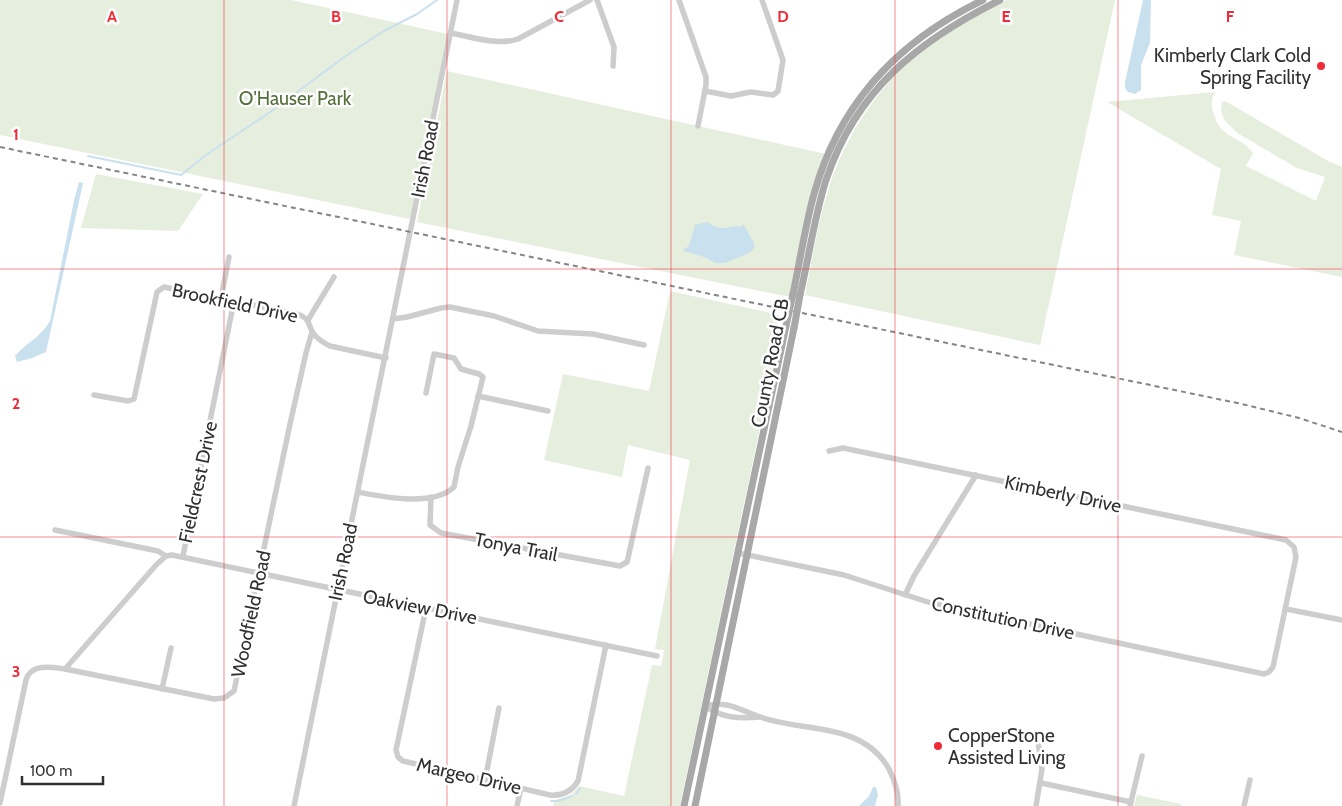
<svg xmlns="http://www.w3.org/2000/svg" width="1342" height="806" font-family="Cabin,sans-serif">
	<rect width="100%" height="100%" fill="#fff"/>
	<g fill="#e6eede">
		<path d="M0,0H291L448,34L410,219L0,135Z"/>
		<path d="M1007,0H1115L1040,345L805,295C812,261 817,225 828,191C845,134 883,79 931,43C953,26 981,12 1007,0Z"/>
		<path d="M447,71L826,154L790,297L417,222Z"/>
		<path d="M1215,92C1212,98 1211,104 1213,111C1220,141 1240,134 1253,153L1246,166L1316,201L1325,177L1297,168L1239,134L1230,126L1224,119L1221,111L1222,102L1225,101L1330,162L1342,167V277L1234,255L1241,221L1212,215L1221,169L1107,102Z"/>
		<path d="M96,174L203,194L178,231L81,228Z"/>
		<path d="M670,291L780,315L770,354L774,355L771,376L680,806H553L555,800L571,795L579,786L624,796L652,665L661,666L664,650L655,649L690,460L628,445L622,477L544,460L563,374L649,391Z"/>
		<path d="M1137,795L1181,804V806H1134Z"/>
	</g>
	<g fill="#c9e0ee">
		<path d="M1143,0H1151L1150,43L1141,65V90L1135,94L1128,92L1125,88V82Z"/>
		<path d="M79,182L83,183L46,352L32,358L17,362L15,356C25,344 42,336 50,321L74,201Z"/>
		<path d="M707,222C712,225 717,228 723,228C730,228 734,225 740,227L744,225L754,243V248L749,253L725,263H715L704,257L684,251L683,250L689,246L695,225Z"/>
		<path d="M873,787H876L878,795L875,806H859L869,796Z"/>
	</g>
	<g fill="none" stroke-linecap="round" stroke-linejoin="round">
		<g stroke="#c9e0ee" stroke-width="2">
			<path d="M88,156L181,175L206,155L269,113L347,55L382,32L417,14L437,0"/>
			<path d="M576,794L580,788"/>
			<path d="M551,801H558L572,796"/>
		</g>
		<g stroke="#cdcdcd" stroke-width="5.5">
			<path d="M597,0L614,47L613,66"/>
			<path d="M679,0L706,77V85L698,126"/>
			<path d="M451,33C472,37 497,46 518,39L590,0"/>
			<path d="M705,91L731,96L751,92L773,95L778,91L783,60L762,0"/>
			<path d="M221,298L229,257"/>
			<path d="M393,319L407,317L441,308L450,307L494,316L538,331L593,334L644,345"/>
			<path d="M308,320L334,277"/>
			<path d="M94,395L128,401L134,399L157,292L164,287L297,314C311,319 307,323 313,333C317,339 324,343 330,346L386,358"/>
			<path d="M478,396L548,411"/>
			<path d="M358,492C384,497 433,507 454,487L458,467L471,426L483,377L479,374L461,369L454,358L434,354L426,393"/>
			<path d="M431,497L430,525L441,533L620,566L627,562L628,558L648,468"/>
			<path d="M55,530L158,551L166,556"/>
			<path d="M738,553L844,575L931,603L1264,674L1269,672L1273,667L1296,557L1294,547L1286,540L843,448L829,451"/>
			<path d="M183,556L234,301"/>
			<path d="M905,595L914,576L976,475"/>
			<path d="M426,608L396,750L398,757L403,761L550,795C562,796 572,791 578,781L606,645"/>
			<path d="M1286,609L1342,620"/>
			<path d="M65,669L157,564L166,556L172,555L657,656"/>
			<path d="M162,689L171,648"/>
			<path d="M705,706C728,700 739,710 760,717C804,733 862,721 889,769C895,781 899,793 898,806"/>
			<path d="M705,706C721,718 740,719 760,717"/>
			<path d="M485,780L499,708"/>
			<path d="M1041,783L1131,802"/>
			<path d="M0,803L26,680C31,663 51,667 65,669L214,699L224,698L234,691L290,424L306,353L312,332"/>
			<path d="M294,806L457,0"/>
			<path d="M517,806L521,788"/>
			<path d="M1036,806L1042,769L1037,735"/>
			<path d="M1130,806L1142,756"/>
			<path d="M1244,806L1250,780"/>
		</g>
		<g stroke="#a8a8a8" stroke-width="7">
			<path d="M793,294C800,261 805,227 814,194C839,103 900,40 983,0"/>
			<path d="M800,295C809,257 814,218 826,180C856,90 918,41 1000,0"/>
			<path d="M684,806L786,326"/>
			<path d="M695,806L794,328"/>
		</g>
		<path stroke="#858585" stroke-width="2" stroke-dasharray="5 4" stroke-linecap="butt" d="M0,147L1242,404L1299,418L1342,432"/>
		<g stroke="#a8a8a8" stroke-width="7">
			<path d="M786,326L793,294"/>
			<path d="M794,328L800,295"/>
		</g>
	</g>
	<path fill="none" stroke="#f02a36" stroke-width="1" stroke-opacity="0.55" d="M224,0V806M447,0V806M671,0V806M895,0V806M1118,0V806M0,269H1342M0,537H1342"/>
	<g fill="#f02a36" stroke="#fff" stroke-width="2">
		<circle cx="1321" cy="66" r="5"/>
		<circle cx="938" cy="746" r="5"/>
	</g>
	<g text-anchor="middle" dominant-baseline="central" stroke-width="5" stroke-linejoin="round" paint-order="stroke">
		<g font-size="19" fill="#303030" stroke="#fff" text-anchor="end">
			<text x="1311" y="55">Kimberly Clark Cold<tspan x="1311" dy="22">Spring Facility</tspan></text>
			<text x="948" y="735" text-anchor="start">CopperStone<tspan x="948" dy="22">Assisted Living</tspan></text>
		</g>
		<g font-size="19" fill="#536f3a" stroke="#fff">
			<text x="295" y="98">O'Hauser Park</text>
		</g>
		<g font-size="19" fill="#303030" stroke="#fff">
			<text transform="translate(425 159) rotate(-79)">Irish Road</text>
			<text transform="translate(235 303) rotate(12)">Brookfield Drive</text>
			<text transform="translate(770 363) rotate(-79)">County Road CB</text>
			<text transform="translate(198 482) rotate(-78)">Fieldcrest Drive</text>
			<text transform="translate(1063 494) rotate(12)">Kimberly Drive</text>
			<text transform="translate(516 547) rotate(11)">Tonya Trail</text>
			<text transform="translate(343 562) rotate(-78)">Irish Road</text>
			<text transform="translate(420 607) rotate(11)">Oakview Drive</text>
			<text transform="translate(251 614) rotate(-78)">Woodfield Road</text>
			<text transform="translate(1003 618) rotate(12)">Constitution Drive</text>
			<text transform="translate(469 776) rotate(13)">Margeo Drive</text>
		</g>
	</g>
	<g font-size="16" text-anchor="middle" font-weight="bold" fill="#f02a36" stroke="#fff" stroke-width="5" stroke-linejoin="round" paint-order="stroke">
		<text x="112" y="22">A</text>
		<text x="336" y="22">B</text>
		<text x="559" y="22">C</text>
		<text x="783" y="22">D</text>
		<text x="1006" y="22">E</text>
		<text x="1230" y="22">F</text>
		<text x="16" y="140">1</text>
		<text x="16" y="409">2</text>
		<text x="16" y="677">3</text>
	</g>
	<path d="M22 776v8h81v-8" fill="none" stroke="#303030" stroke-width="2.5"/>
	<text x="30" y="776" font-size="15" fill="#303030" stroke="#ffffff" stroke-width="4" paint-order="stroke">100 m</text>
</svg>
